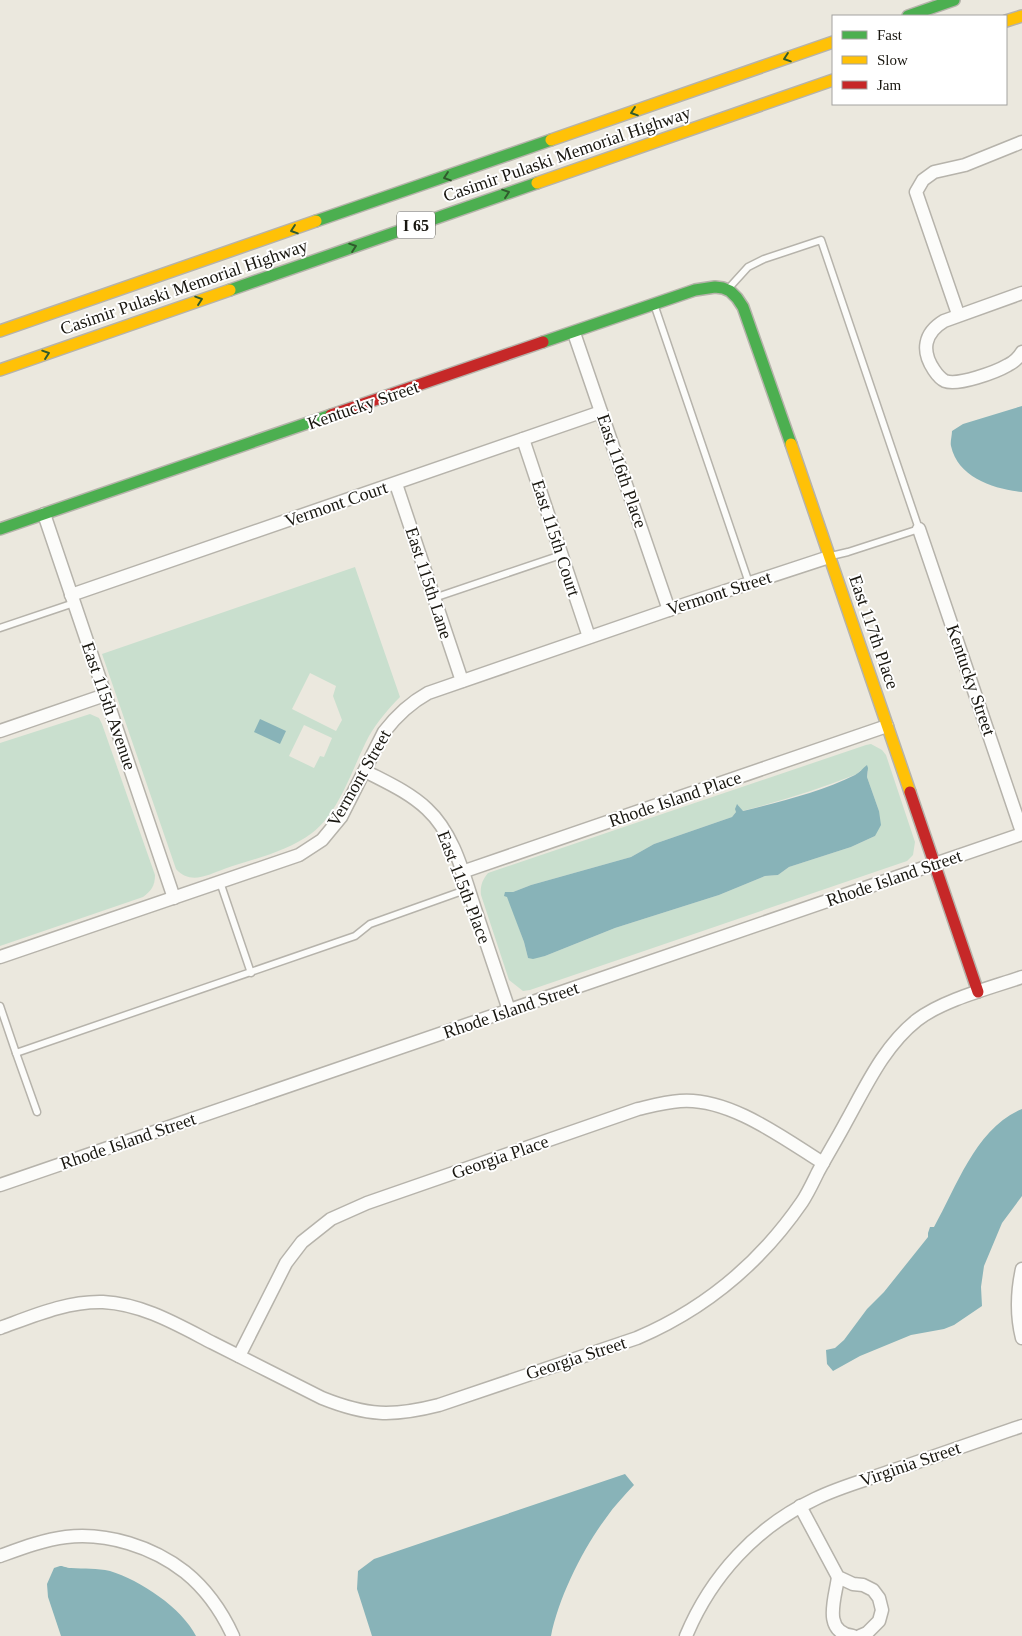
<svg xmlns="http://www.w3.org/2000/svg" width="1022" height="1636" font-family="Georgia,serif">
	<rect width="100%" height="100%" fill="#ebe8de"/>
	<g fill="#c9dfce" fill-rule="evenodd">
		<path d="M355,567L400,697C388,709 378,721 369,736C353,766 340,812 312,833C287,852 253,859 224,869C208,875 190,885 176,869L102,654ZM310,673L336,686L333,696L342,720L336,731L292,709ZM304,725L332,738L324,757L320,756L314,768L289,756Z"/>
		<path d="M90,714L99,718L102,724L155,875C155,886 151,891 143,897L0,946V743Z"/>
		<path d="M871,744L882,750L886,755L915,842L913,855L907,861L530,990L523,991L509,980L481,895C480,887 482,880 488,873L866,745ZM861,770L868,771L867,777L879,811L875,836L851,847L789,867L778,875L765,876L719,895L615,928L545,956L528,958L524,942L506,892H513L531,885L631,857L654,844L732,817L736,812L738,805L742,811C782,801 819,789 857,774Z"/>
	</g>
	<g fill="#88b3b8">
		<path d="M1022,406V492C994,489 958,478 951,446C950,442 952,436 952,431L963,424Z"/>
		<path d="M260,719L286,731L280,744L254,732Z"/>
		<path d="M867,765L868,768L867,777L879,811L881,825L875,836L851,847L789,867L778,875L765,876L719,895L615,928L545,956L533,959L528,958L524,942L507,897L504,896L505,892H513L531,885L631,857L654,844L732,817L736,812L735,809L737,804L743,811C779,802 821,792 855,775C859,773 863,768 867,765Z"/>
		<path d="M1022,1109V1196L1002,1223L984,1266L981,1287L982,1306L954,1325L944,1329L911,1335L860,1356L833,1371L827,1364L826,1350L835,1348L844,1340L867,1309L884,1292L928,1237V1233L930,1227H934C957,1186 976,1128 1022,1109Z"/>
		<path d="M625,1474L634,1485C624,1496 614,1506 606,1518C583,1548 558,1599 551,1636H372L357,1589L358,1571L374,1559Z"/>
		<path d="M60,1566C64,1566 66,1568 71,1568C84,1569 97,1568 110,1571C140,1580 182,1608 196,1636H61L48,1597L47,1584L54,1568Z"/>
	</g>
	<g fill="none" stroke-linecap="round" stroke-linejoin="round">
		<defs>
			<g id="lane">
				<path d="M728,289L748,267L764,259L821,240L919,529L848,552L831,556"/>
				<path d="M655,307L749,583"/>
				<path d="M434,598L561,555"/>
				<path d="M0,628L74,603"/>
				<path d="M220,882L251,973"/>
				<path d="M0,1006L16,1053L355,936L370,924L468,889"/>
				<path d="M16,1053L37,1112"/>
			</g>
			<g id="street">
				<path d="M1022,293L944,321C924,333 921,351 934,370C936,373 941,379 945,381C958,386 996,372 1008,365C1014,362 1019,357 1022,352"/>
				<path d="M958,314L916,192L923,180L934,172L965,165L1022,142"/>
				<path d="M574,333L669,610"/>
				<path d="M523,439L589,637"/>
				<path d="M396,484L462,681"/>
				<path d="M44,514L174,898"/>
				<path d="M919,529L1022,832"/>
				<path d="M71,595L601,412"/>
				<path d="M0,731L105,695"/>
				<path d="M365,771C386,782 409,792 427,809C455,835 464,877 476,912C487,945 498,977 509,1010"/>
				<path d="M462,872L887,726"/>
				<path d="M0,957L299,855L322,840L341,817L384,732C397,715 410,703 428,693L686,604L829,557"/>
				<path d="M0,1185L1022,834"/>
				<path d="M1022,1269C1017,1292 1016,1314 1022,1338"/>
				<path d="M0,1328C33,1316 67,1301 103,1302C143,1304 178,1325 213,1343C249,1361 286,1380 322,1398C367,1416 392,1417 439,1405L637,1338C705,1309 760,1263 802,1202C808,1193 813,1182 818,1172C827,1155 837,1139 846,1122C866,1086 884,1046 917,1020C943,1000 990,988 1022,977"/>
				<path d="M239,1356L286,1263L302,1242L331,1219L367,1203L638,1109C651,1106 666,1102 680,1101C729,1097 783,1138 823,1163"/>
				<path d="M800,1506L838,1577L853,1584L863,1585L873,1590L879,1598L882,1610L879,1621L867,1633L860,1636"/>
				<path d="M0,1556C22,1548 43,1540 66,1537C107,1532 153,1547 185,1572C206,1589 222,1612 233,1636"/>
				<path d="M838,1577C836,1596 821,1632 853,1636"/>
				<path d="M686,1636C711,1576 756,1527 815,1499C841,1486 870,1479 897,1469C939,1455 980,1440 1022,1426"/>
			</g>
			<g id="fast">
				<path d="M908,16L954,0"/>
				<path d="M316,221L551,140"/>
				<path d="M230,290L537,183"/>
				<path d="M543,342L695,290L715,287L723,288L730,291L737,298L743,307L791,444"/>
				<path d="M0,529L331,415"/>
			</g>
			<g id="slow">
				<path d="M1006,21L1022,16"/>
				<path d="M551,140L833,42"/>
				<path d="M537,183L833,80"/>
				<path d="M0,331L316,221"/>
				<path d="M0,370L230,290"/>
				<path d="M791,444L910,792"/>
			</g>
			<g id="jam">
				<path d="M331,415L543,342"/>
				<path d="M910,792L978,992"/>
			</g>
		</defs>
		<use href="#lane" stroke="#b6b3ab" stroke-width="9"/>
		<use href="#street" stroke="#b6b3ab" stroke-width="15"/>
		<use href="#fast" stroke="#b6b3ab" stroke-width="14"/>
		<use href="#slow" stroke="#b6b3ab" stroke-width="14"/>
		<use href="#jam" stroke="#b6b3ab" stroke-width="14"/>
		<use href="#lane" stroke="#fcfcfa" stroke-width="6"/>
		<use href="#street" stroke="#fcfcfa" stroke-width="12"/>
		<use href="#fast" stroke="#4caf50" stroke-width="11"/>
		<use href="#slow" stroke="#ffc107" stroke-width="11"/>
		<use href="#jam" stroke="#c62828" stroke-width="11"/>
	</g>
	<defs><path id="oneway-chevron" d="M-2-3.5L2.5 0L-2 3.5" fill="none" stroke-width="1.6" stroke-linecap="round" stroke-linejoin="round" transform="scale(1.25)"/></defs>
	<g stroke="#305b2d">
		<use href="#oneway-chevron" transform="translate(787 58) rotate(161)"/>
		<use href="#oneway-chevron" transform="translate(634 112) rotate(161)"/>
		<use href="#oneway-chevron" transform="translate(447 177) rotate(161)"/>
		<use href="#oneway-chevron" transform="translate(506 193) rotate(-19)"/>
		<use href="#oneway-chevron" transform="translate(294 230) rotate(161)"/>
		<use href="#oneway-chevron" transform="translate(353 247) rotate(-19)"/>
		<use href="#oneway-chevron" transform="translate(199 300) rotate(-19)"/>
		<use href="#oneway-chevron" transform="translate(46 354) rotate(-19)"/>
	</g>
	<g text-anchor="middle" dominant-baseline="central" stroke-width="4" stroke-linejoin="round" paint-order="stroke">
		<rect fill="#fff" stroke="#5e5d58" stroke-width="1" x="397" y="211.5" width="38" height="27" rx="4"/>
		<g font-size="16" font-weight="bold" fill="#191710">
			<text x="416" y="225">I 65</text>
		</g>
		<g font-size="18" fill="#191710" stroke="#fff">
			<text transform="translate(567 154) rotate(-19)">Casimir Pulaski Memorial Highway</text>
			<text transform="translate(184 287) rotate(-19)">Casimir Pulaski Memorial Highway</text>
			<text transform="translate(363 405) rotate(-19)">Kentucky Street</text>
			<text transform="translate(622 471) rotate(71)">East 116th Place</text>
			<text transform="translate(336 504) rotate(-19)">Vermont Court</text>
			<text transform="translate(556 538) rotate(72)">East 115th Court</text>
			<text transform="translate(429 583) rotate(72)">East 115th Lane</text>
			<text transform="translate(719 593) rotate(-18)">Vermont Street</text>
			<text transform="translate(874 632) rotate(71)">East 117th Place</text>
			<text transform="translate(971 680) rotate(71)">Kentucky Street</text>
			<text transform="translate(109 706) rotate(71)">East 115th Avenue</text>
			<text transform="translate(359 778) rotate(-60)">Vermont Street</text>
			<text transform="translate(675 799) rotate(-19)">Rhode Island Place</text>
			<text transform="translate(894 878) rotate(-19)">Rhode Island Street</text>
			<text transform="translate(464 887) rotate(69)">East 115th Place</text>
			<text transform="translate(511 1010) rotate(-19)">Rhode Island Street</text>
			<text transform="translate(128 1141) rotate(-19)">Rhode Island Street</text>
			<text transform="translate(500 1157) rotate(-19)">Georgia Place</text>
			<text transform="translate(576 1358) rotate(-18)">Georgia Street</text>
			<text transform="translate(910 1464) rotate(-19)">Virginia Street</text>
		</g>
	</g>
	<rect x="832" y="15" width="175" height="90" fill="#ffffff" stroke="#a3a29f"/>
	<rect x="842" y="31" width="25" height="8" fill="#4caf50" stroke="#a3a29f"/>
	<text x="877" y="40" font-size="15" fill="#191710">Fast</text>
	<rect x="842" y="56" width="25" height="8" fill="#ffc107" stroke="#a3a29f"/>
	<text x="877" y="65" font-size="15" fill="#191710">Slow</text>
	<rect x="842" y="81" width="25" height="8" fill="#c62828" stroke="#a3a29f"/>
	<text x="877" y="90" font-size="15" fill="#191710">Jam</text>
</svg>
